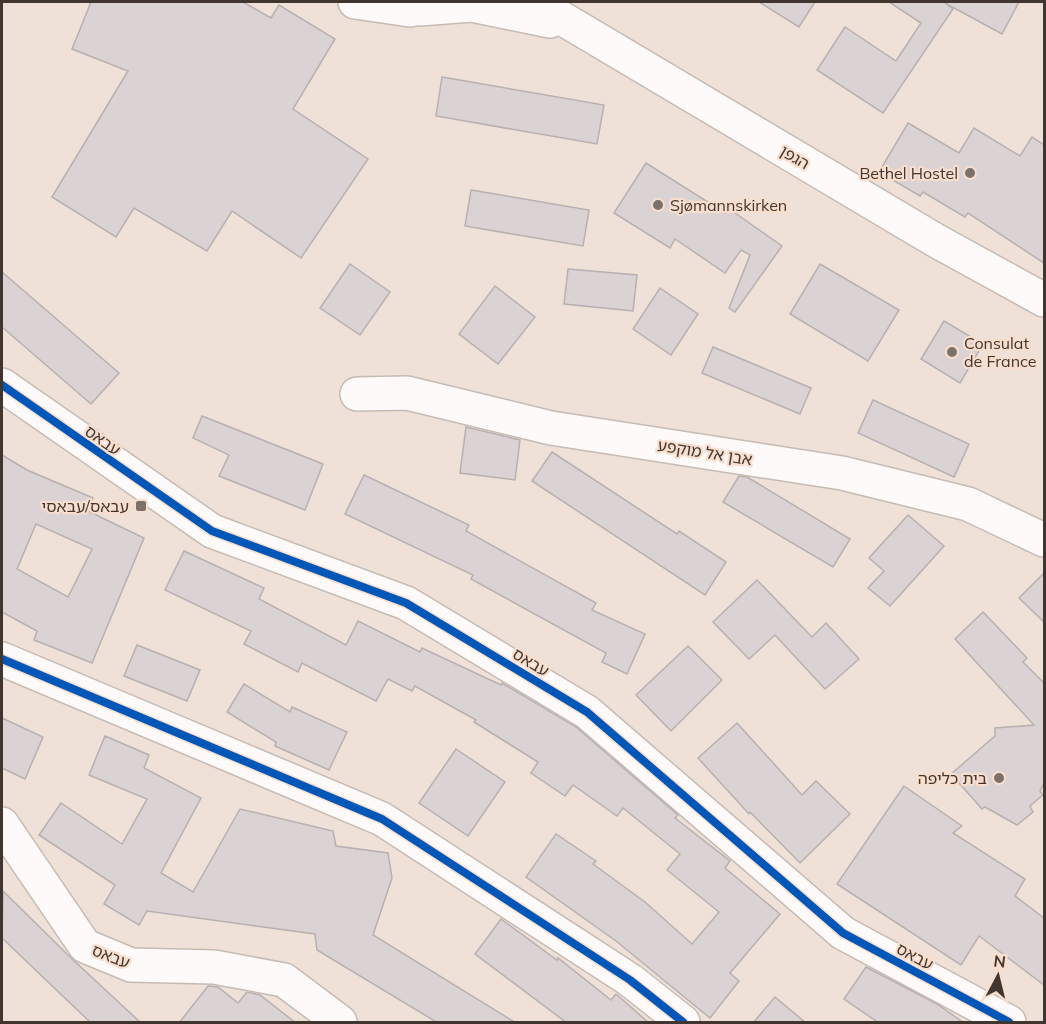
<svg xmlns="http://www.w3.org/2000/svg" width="1046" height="1024" font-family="Mulish,'Noto Sans Hebrew',sans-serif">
	<rect width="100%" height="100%" fill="#efe1d8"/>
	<g fill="#dbd2d4" stroke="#b7b0b0" stroke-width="1.5" fill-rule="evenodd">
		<path d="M91,2H243L271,18L279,5L335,39L293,109L368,159L301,258L232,211L207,251L134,208L116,237L52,197L128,71L72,49Z"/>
		<path d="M759,2H815L799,27Z"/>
		<path d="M889,2H1019L1002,34L945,3L953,9L883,113L817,70L845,27L896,61L921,23Z"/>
		<path d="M442,77L604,105L597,144L436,116Z"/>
		<path d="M908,123L959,153L974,128L1020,156L1032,137L1044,145V263L968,213L965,217L923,192L920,196L879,172Z"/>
		<path d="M646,163L725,213L728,208L782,246L735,312L729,308L750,255L741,250L725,273L675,239L670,248L614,213Z"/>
		<path d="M471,190L589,210L583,246L465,226Z"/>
		<path d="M350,264L390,292L360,335L320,308Z"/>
		<path d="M820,264L899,310L868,361L790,314Z"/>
		<path d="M568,269L637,275L633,311L564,304Z"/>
		<path d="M2,272L119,373L91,404L2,327Z"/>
		<path d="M495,286L535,317L498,364L459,334Z"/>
		<path d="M660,288L698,314L671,355L633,329Z"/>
		<path d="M944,321L983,344L960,383L921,359Z"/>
		<path d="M713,347L811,388L800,414L702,373Z"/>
		<path d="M873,400L969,444L954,477L858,433Z"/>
		<path d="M202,416L323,464L305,510L219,476L229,455L193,438Z"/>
		<path d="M466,427L520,440L515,480L460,473Z"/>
		<path d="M552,452L677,534L679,531L726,562L705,595L532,481Z"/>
		<path d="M2,455L27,470L93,498L88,511L144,538L92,663L34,640L37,631L2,612ZM36,524L92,549L68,597L17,569Z"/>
		<path d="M364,475L469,525L466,531L596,603L592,610L645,634L627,674L602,662L606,653L471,579L473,575L345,514Z"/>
		<path d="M739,476L747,477L850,539L833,567L723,502Z"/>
		<path d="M908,515L944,546L890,606L868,588L884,571L869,558Z"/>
		<path d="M184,551L264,588L259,599L346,645L358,621L420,652L422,648L501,685L502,683L576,727L678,815L675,818L730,861L725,868L780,914L730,973L739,981L710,1018L616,941L526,877L556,834L596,861L593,864L645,902L692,944L719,912L667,870L680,854L623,808L617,816L573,785L565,796L531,773L538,762L474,722L476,720L415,686L412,691L388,679L376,701L302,663L298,672L244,644L251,631L165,590Z"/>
		<path d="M1044,573V622L1019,598Z"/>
		<path d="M757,580L812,637L826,623L859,659L825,689L775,635L749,659L713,622Z"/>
		<path d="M983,612L1027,658L1023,662L1044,683V783L1040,791L1043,795L1030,806L1033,812L1017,825L985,807L982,809L951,774L995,736V728L1034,725L955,639Z"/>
		<path d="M137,645L200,670L187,701L124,676Z"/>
		<path d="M688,646L722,680L671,731L636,695Z"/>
		<path d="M244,684L290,712L292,707L347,732L329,770L275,746L276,742L227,712Z"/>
		<path d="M2,718L43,737L25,779L2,768Z"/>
		<path d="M737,723L802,795L816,781L850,814L800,863L750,812L749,814L698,758Z"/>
		<path d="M105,736L149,755L144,768L201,798L161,873L193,892L240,809L333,831L336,846L388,853L392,878L373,935L516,1023H438L317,950L315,934L147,911L139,925L104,904L115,885L39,835L61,803L122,844L147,799L89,775Z"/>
		<path d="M456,749L505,782L468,836L419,803Z"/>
		<path d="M904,786L962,826L953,833L1025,879L1015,896L1044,918V985L979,936L961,965L837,884Z"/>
		<path d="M3,891L70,957L141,1023H91L2,938Z"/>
		<path d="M501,919L557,960L558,958L611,1000L616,994L649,1023H567L475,954Z"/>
		<path d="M866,967L937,1004L964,1023H879L844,999Z"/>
		<path d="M208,986L218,987L238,1003L247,992L260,995L296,1023H179Z"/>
		<path d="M775,997L806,1023H753Z"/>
	</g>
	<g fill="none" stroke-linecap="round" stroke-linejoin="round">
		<defs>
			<g id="minor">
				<path d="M355,2L410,10L431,2"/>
				<path d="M527,2L548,10L935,240L1044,300"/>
				<path d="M419,9L472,5L550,21"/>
				<path d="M2,385L212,531L406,603L587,712L843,933L1009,1022"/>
				<path d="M357,394L407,393L551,428L842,473L968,504L1044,540"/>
				<path d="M2,659L382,819L630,980L683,1022"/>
				<path d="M2,824L85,946L131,965L214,967L284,980L340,1022"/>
			</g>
		</defs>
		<use href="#minor" stroke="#c6bbb4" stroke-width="36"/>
		<use href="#minor" stroke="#fdfaf9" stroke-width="33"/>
		<defs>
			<g id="cycleway">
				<path d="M2,385L212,531L406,603L587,712L843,933L1009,1022"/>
				<path d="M2,659L382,819L630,980L683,1022"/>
			</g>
		</defs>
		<use href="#cycleway" stroke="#f9dece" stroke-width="11"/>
		<use href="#cycleway" stroke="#0057b8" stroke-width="8"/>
	</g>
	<g fill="#7d726a" stroke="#f9dece" stroke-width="2">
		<circle cx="970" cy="173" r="6"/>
		<circle cx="658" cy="205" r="6"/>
		<circle cx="952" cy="352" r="6"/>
		<rect x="135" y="500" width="12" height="12" rx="3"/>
		<circle cx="999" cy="778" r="6"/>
	</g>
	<g text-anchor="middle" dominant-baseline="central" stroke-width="4.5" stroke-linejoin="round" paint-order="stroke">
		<g font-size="16" fill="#40362f" stroke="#f9dece">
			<text transform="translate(795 157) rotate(31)">הגפן</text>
			<text transform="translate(103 440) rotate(35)">עבאס</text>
			<text transform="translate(705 452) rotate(9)">אבן אל מוקפע</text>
			<text transform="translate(531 662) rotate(31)">עבאס</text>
			<text transform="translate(111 956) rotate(21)">עבאס</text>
			<text transform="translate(915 956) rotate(28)">עבאס</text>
		</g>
		<g font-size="16" fill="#40362f" stroke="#f9dece" text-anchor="end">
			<text x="958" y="173">Bethel Hostel</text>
			<text x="670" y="205" text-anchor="start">Sjømannskirken</text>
			<text x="964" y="343" text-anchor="start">Consulat<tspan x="964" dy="18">de France</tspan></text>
			<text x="129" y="506">עבאס/עבאסי</text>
			<text x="987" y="778">בית כליפה</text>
		</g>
	</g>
	<rect width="1046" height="1024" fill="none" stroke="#40362f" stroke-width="6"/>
	<g transform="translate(998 976) rotate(7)" stroke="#f9dece" stroke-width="4.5" paint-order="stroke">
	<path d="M0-4.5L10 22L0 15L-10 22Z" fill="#40362f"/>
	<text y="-9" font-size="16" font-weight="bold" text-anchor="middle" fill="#40362f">N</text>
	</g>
</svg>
